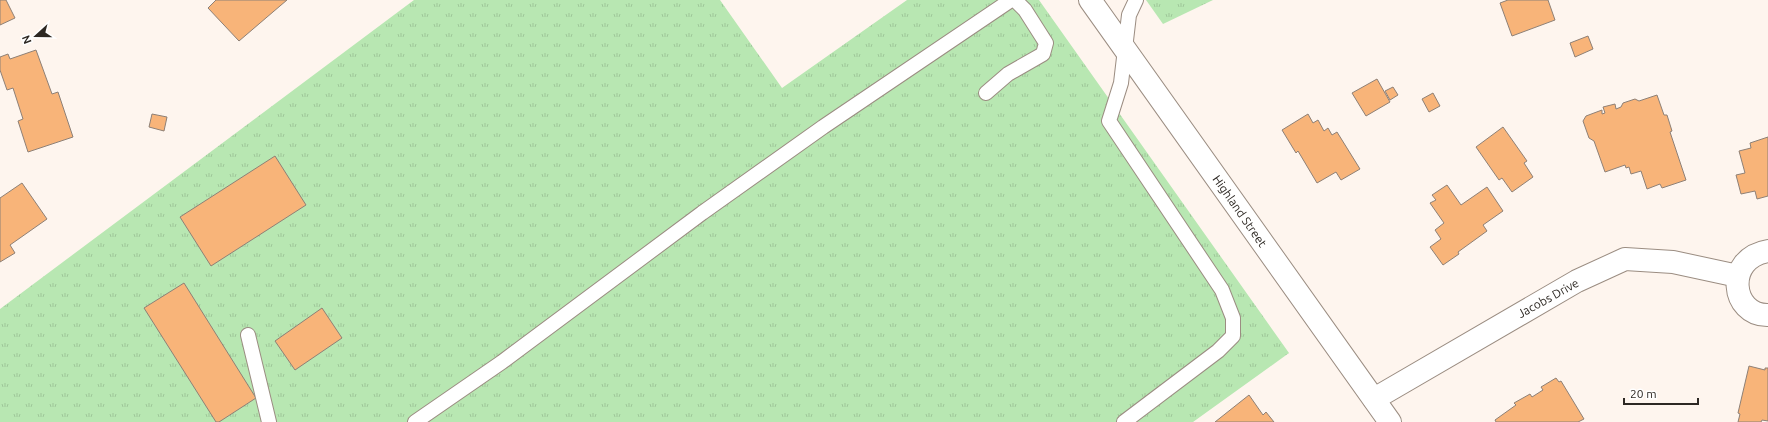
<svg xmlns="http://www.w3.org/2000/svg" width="1768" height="422" font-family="Ubuntu,sans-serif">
	<defs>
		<pattern id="grass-tufts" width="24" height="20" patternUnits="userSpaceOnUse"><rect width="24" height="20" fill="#b8e7b2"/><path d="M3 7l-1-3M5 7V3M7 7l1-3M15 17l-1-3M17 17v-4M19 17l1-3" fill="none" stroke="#9ec699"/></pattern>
	</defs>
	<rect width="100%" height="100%" fill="#fef5ee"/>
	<g fill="url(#grass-tufts)">
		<path d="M414,0H720L782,88L907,0H1039L1289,353L1193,422H0V309Z"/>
		<path d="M1146,0H1213L1163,24Z"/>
	</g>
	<g fill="#f8b479" stroke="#8e8076">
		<path d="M0,0H6L15,18L0,25Z"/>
		<path d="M216,0H287L239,41L208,8Z"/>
		<path d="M1508,0H1548L1555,20L1512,36L1500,3Z"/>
		<path d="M1588,36L1593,49L1575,57L1570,43Z"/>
		<path d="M36,50L52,94L58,92L73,137L28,152L18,121L23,119L13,88L7,90L0,70V57L8,54L10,59Z"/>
		<path d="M1377,79L1390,102L1366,116L1352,93Z"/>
		<path d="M1393,87L1398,95L1390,100L1385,91Z"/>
		<path d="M1433,93L1440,106L1429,112L1422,99Z"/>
		<path d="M1657,95L1664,115H1667L1672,131L1670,132L1686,180L1662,188L1660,184L1647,189L1641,171L1631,174L1629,167L1626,168L1625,165L1605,172L1594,141L1589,138L1583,121L1586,116L1602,110V114L1605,113L1603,107L1615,104L1616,109L1621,107L1623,103L1635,99L1639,101Z"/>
		<path d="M152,114L167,117L164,131L149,127Z"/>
		<path d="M1308,114L1313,123L1318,120L1324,131L1328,128L1332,135L1337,132L1360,169L1341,180L1336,172L1317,183L1298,151L1296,153L1282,130Z"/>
		<path d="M1503,127L1527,161L1524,163L1533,177L1512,192L1502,178L1499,180L1476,147Z"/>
		<path d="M1768,137V196L1757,199L1755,191L1741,194L1736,175L1745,173L1739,151L1751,148L1750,143Z"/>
		<path d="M275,156L306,205L211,266L180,217Z"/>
		<path d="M22,183L47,219L10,245L15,253L0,262V198Z"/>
		<path d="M1447,185L1461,205L1487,187L1503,211L1483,225L1487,231L1458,252L1459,254L1443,265L1430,247L1441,239L1435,230L1444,223L1430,203L1436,200L1432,195Z"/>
		<path d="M184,283L256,398L219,422H216L144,308Z"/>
		<path d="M322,308L342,338L295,370L275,341Z"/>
		<path d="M1749,366L1765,370V368H1768V421L1762,420L1761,422H1738L1740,414L1738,413Z"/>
		<path d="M1556,378L1559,382L1561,381L1584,419L1578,422H1496L1495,420L1516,405L1514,403L1530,394L1532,397L1543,390L1541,387Z"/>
		<path d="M1249,395L1263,415L1266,412L1274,422H1215Z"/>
	</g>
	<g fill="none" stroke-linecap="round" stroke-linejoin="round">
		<defs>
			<g id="service">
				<path d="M986,93L1008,74L1043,54L1046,43L1025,10L1015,0"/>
				<path d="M248,335L269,422"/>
				<path d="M415,422L502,362L702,213L823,127L1011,0"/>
				<path d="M1124,422L1218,351L1233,336V318L1222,290L1109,121L1121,83L1129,15L1136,0"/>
			</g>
			<g id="minor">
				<path d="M1768,251C1724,258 1731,316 1768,315"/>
				<path d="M1374,399L1577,281L1625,259L1673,262L1738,276"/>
			</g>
			<path id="tertiary" d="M1090,0L1390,422"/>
		</defs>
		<use href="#service" stroke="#9b8d82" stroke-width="16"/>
		<use href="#minor" stroke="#9b8d82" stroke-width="24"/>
		<use href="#tertiary" stroke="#9b8d82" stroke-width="24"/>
		<use href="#service" stroke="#fff" stroke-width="14"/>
		<use href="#minor" stroke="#fff" stroke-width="22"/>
		<use href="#tertiary" stroke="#fff" stroke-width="22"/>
	</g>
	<g text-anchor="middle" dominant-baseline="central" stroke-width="3.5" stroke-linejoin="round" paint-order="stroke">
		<g font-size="12" fill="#2d2823" stroke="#fff">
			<text transform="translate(1240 211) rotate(55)">Highland Street</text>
			<text transform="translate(1548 298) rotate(-29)">Jacobs Drive</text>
		</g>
	</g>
	<g transform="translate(36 36) rotate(249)" stroke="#ffffff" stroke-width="3" paint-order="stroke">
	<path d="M0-3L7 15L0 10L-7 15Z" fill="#2d2823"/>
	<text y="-6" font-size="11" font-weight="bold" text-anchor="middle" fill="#2d2823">N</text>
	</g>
	<path d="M1624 398v6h74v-6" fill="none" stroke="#2d2823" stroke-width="2"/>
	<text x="1630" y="398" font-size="12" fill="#2d2823" stroke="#ffffff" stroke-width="3" paint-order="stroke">20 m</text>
</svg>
